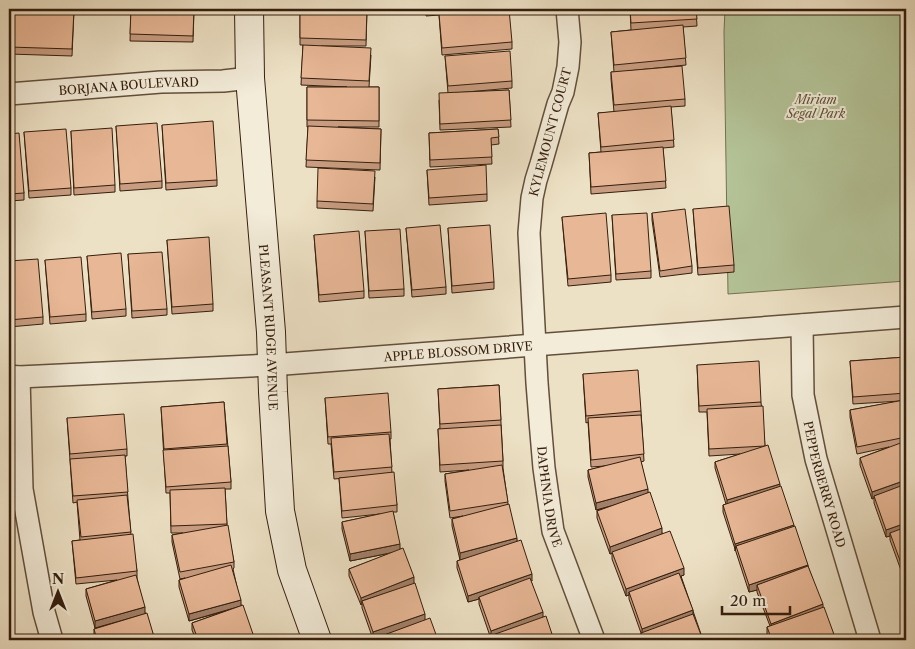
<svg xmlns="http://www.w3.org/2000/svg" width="915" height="649" font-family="'Libre Caslon Text',serif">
	<rect width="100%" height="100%" fill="#ede1c5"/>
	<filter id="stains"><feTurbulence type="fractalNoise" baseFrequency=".004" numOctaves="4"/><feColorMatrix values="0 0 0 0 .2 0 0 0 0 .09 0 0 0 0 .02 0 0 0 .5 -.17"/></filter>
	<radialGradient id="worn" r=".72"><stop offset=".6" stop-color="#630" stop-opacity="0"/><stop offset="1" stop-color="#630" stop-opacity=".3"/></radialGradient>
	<path fill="#b4c498" stroke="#747152" d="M725,9H906V281L728,294L724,32Z"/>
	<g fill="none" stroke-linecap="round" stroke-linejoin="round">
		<defs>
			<g id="street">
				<path id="s1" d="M567,9L570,42L568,67L563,92L558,104L541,164L536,180L532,198L529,233L537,383L540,421L544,468L553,531L594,640"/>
				<path id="s2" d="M9,94L161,82L223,81L250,78"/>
				<path id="s3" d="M802,325L803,395L816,459L870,640"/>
				<path id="s4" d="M9,376L19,377L271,365L906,317"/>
				<path d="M19,377L22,489L44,612L52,640"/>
			</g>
			<g id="secondary">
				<path id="s5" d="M249,9L250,78L271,332L273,392L280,511L292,570L317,640"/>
			</g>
		</defs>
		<use href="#street" stroke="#624f3b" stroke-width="24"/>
		<use href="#secondary" stroke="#341e0d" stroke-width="30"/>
		<use href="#street" stroke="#f3ecd9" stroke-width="21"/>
		<use href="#secondary" stroke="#f3ecd9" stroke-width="28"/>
	</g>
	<g fill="#c89d81" stroke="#341e0d">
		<path d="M9,9H68V10H74L72,56L9,54Z"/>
		<path d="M131,9H194L193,42L130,41Z"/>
		<path d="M300,9H367L366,46H321L371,55L369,87H379V127H338L381,129L380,170L306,167L308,127H307V87H347L301,85L303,45H300Z"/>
		<path d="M426,9H490L512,42V49L442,55L439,15L426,16Z"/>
		<path d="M630,9H696L697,26L683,27L686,65L628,71L685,99V106L671,107L674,147L663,148L666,188L591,194L589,153L601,152L598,113L614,112L611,79V72H614L611,32L631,30Z"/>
		<path d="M445,56L512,81V88L455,93L509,90L511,127L440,130L439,100L448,93Z"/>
		<path d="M162,125L217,180V186L166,190Z"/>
		<path d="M116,126L162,181V188L120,191Z"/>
		<path d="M498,129L499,144L491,145L492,164L430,167L429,133Z"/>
		<path d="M71,131L115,185V192L74,195Z"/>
		<path d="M24,132L71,188V195L29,198Z"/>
		<path d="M9,134L24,193V200L9,201Z"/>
		<path d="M427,170L487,194V201L429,205Z"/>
		<path d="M375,177L373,211L317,208V201Z"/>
		<path d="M693,209L734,265V272L698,275Z"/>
		<path d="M652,213L692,266V273L660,277L652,220Z"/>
		<path d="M612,215L651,271V278L616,280Z"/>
		<path d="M562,217L611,275V282L568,286Z"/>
		<path d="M406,228L446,287V294L412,297Z"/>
		<path d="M448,228L494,282V289L452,293Z"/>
		<path d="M365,231L404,289V296L369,298Z"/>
		<path d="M314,235L364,291V298L319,302Z"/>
		<path d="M167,240L213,304V311L172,314Z"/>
		<path d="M128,254L167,309V315L132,318Z"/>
		<path d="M87,256L126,309V316L92,319Z"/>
		<path d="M45,260L86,314V321L50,324Z"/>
		<path d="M9,261L43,317V324L9,327Z"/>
		<path d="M906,357V400H905L906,409V589L902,578V573L890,540V536L886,537L874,503V498L872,499L860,465V458L889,447L857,454L850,417V410L900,401L853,404L850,361Z"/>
		<path d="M697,365L761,402L765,446L823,608L836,640H769L767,634V627L770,626L757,592V590L749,592L723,512V505L726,504L715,468V462L740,454L709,456L707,412H699Z"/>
		<path d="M583,374L641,411L644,461L641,462L648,493L662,533L684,575L681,576L703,640H641V633L629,599V595L626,596L612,559V553L610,554L597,518V511L614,505L596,510L588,477V470L605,466L591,467L588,422L586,423Z"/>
		<path d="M499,385L503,461V468L508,504L517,541L532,581H531L543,617L554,640H487V637L490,636L479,604V599L468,602L457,568V561L460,560L452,526V519L463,516L450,518L445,481V474L469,470L440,472L438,429H440L438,389Z"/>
		<path d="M325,398L391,432V439H390L392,473L397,505V512H393L400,549L414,583L425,620L438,640H376V638L398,630L373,639L362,608V604L361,605L349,576V569L391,553L350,561L342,529V522L380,514L342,518L339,478H346L334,479L331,444H328Z"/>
		<path d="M224,402L231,482V489H225L227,526L234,562V568L233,569L241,605L254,640H196L192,630V623L226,611L189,621L179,587V580L185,578L180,579L172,542V535L183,533H171L170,493H166L161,407Z"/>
		<path d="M67,418L127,449V456H125L128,499L131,535L137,571V578L145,613L155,640H95L94,636V629L110,624L95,628L86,596V589L117,580L76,584L72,541L80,540L77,502L73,503Z"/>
	</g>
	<g fill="#a28069" stroke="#341e0d">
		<path d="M906,480V486L874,496V498L872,499V492Z"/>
		<path d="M780,484V490L727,507V500Z"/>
		<path d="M648,489V496L596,510V503Z"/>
		<path d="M906,523V530L890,533V536L886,537V530Z"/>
		<path d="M794,525V532L736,546L735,551V544Z"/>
		<path d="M662,528V535L610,554V547Z"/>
		<path d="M517,538V545L460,560V553Z"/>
		<path d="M400,544V551L350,561V554Z"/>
		<path d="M906,564V571H902V573V566Z"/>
		<path d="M808,565V571L757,585V590L749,592V585Z"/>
		<path d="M684,568V575L630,595L629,592V595L626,596V589Z"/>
		<path d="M532,574V581L479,599V597V599L468,602V596Z"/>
		<path d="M414,577V584L362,601V604L361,605V598Z"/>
		<path d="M241,600V606L189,621V614Z"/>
		<path d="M823,604V611L771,631V624Z"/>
		<path d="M145,607V614L95,628V621Z"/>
		<path d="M693,610V617L642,636V629Z"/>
		<path d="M543,612V619L491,638V631Z"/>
		<path d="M425,614V621L373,639V632Z"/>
		<path d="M254,637V640H246Z"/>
	</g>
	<g fill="#e8b796" stroke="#341e0d">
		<path d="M9,9L74,10L72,49L9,47Z"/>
		<path d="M131,9H194L193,36L130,34Z"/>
		<path d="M300,9H367L366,40L300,38Z"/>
		<path d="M499,9H509L512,42L442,48L439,14Z"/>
		<path d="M630,9H696L697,19L631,23Z"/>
		<path d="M683,25L686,58L614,65L611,32Z"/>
		<path d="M303,45L371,48L369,81L301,78Z"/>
		<path d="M510,51L512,81L448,86L445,56Z"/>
		<path d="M682,66L685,99L614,105L611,72Z"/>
		<path d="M307,87H379V121L307,120Z"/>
		<path d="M509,90L511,120L440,124L439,93Z"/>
		<path d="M671,106L674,140L601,147L598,113Z"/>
		<path d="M213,121L217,180L166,183L162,125Z"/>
		<path d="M157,123L162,181L120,184L116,126Z"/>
		<path d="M308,126L381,129L380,163L306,160Z"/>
		<path d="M112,128L115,185L74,188L71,131Z"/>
		<path d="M66,129L71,188L29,191L24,132Z"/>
		<path d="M498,129L499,137L491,138L492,157L430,160L429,133Z"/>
		<path d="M19,133L24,193L9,194V134Z"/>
		<path d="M663,147L666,181L591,187L589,153Z"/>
		<path d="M486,165L487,194L429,198L427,170Z"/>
		<path d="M318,168L375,171L373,204L317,201Z"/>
		<path d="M729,206L734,265L698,268L693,209Z"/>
		<path d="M685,209L692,266L660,271L652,213Z"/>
		<path d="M606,213L611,275L568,279L562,217Z"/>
		<path d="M647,213L651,271L616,274L612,215Z"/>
		<path d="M440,225L446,287L412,290L406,228Z"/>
		<path d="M490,225L494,282L452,286L448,228Z"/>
		<path d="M400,229L404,289L369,291L365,231Z"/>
		<path d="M359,231L364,291L319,295L314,235Z"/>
		<path d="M209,237L213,304L172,307L167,240Z"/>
		<path d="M162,252L167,309L132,311L128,254Z"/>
		<path d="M121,253L126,309L92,312L87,256Z"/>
		<path d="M81,257L86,314L50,317L45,260Z"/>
		<path d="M38,259L43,317L9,320V261Z"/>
		<path d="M906,357V393L853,397L850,361Z"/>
		<path d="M759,361L761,402L699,406L697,365Z"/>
		<path d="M638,370L641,411L586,416L583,374Z"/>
		<path d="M499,385L501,420L440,424L438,389Z"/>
		<path d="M388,393L391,432L328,437L325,398Z"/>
		<path d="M904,400L906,409V437L857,447L850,410Z"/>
		<path d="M224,402L227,444L164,449L161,407Z"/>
		<path d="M763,406L765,446L709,449L707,409Z"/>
		<path d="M124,414L127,449L70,454L67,418Z"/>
		<path d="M641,415L644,454L591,460L588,418Z"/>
		<path d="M501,425L503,461L440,465L438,429Z"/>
		<path d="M389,434L392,467L334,472L331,438Z"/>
		<path d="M906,441V480L872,492L860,458Z"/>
		<path d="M768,445L780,484L727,500L715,462Z"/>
		<path d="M228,446L231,482L166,487L163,450Z"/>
		<path d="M125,455L128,492L73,496L70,459Z"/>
		<path d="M640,457L648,489L596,503L588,470Z"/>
		<path d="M502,465L508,502L450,511L445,474Z"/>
		<path d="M394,472L397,505L342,511L339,478Z"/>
		<path d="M906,484V523L886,530L874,496Z"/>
		<path d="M781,486L794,525L735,544L723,505Z"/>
		<path d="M225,488L227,524L171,526L170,490Z"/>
		<path d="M650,492L662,528L610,547L597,511Z"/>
		<path d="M127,495L131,532L81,537L77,500Z"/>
		<path d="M509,504L517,538L460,553L452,519Z"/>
		<path d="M393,511L400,544L350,554L342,522Z"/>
		<path d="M228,525L234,562L180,572L172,535Z"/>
		<path d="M795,526L808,565L749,585L736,546Z"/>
		<path d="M906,527V564L902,566L890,533Z"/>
		<path d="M670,531L684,568L626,589L612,552Z"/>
		<path d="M133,534L137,571L76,578L72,541Z"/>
		<path d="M521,540L532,574L468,596L457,561Z"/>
		<path d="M403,548L414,577L361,598L349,569Z"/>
		<path d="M231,565L241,600L189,614L179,580Z"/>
		<path d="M808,566L823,604L771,624L757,585Z"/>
		<path d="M906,569V582L902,571Z"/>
		<path d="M679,573L693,610L642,629L629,592Z"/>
		<path d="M136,575L145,607L95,621L86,589Z"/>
		<path d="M530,578L543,612L491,631L479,597Z"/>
		<path d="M415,583L425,614L373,632L362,601Z"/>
		<path d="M243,605L254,637L246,640H198L192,623Z"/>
		<path d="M824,607L836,640H772L767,627Z"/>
		<path d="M147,613L155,640H97L94,629Z"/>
		<path d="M693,614L703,640H644L641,633Z"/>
		<path d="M546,616L554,640H488L487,637Z"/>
		<path d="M430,618L438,640H377L376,638Z"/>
	</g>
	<g text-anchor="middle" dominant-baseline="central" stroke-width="4" stroke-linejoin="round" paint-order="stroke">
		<g font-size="12" fill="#341e0d" stroke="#f3ecd9">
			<text stroke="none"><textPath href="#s2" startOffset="120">BORJANA BOULEVARD</textPath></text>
			<text transform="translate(550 132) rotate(-75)">KYLEMOUNT COURT</text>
			<text stroke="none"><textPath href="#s5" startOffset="319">PLEASANT RIDGE AVENUE</textPath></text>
			<text stroke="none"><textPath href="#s4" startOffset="450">APPLE BLOSSOM DRIVE</textPath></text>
			<text stroke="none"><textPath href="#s3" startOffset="162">PEPPERBERRY ROAD</textPath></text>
			<text stroke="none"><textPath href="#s1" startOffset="494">DAPHNIA DRIVE</textPath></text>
		</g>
		<g font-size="12" font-style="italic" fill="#5a5037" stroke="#f3ecd9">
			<text x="816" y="99">Miriam<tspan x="816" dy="14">Segal Park</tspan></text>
		</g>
	</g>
	<rect width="915" height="649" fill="none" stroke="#ede1c5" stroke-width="30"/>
	<rect x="10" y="10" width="895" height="629" fill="none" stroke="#341e0d" stroke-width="2.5"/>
	<rect x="15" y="15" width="885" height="619" fill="none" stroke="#341e0d"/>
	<g transform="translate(58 592)" stroke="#f3ecd9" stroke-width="4" paint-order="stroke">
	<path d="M0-4L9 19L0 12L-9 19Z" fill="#341e0d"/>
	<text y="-8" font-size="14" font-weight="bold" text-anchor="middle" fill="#341e0d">N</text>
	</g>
	<path d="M722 606v8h68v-8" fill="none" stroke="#341e0d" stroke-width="2.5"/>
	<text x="730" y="606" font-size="15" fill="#341e0d" stroke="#f3ecd9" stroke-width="4" paint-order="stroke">20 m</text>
	<rect width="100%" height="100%" filter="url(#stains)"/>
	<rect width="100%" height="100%" fill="url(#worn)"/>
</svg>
